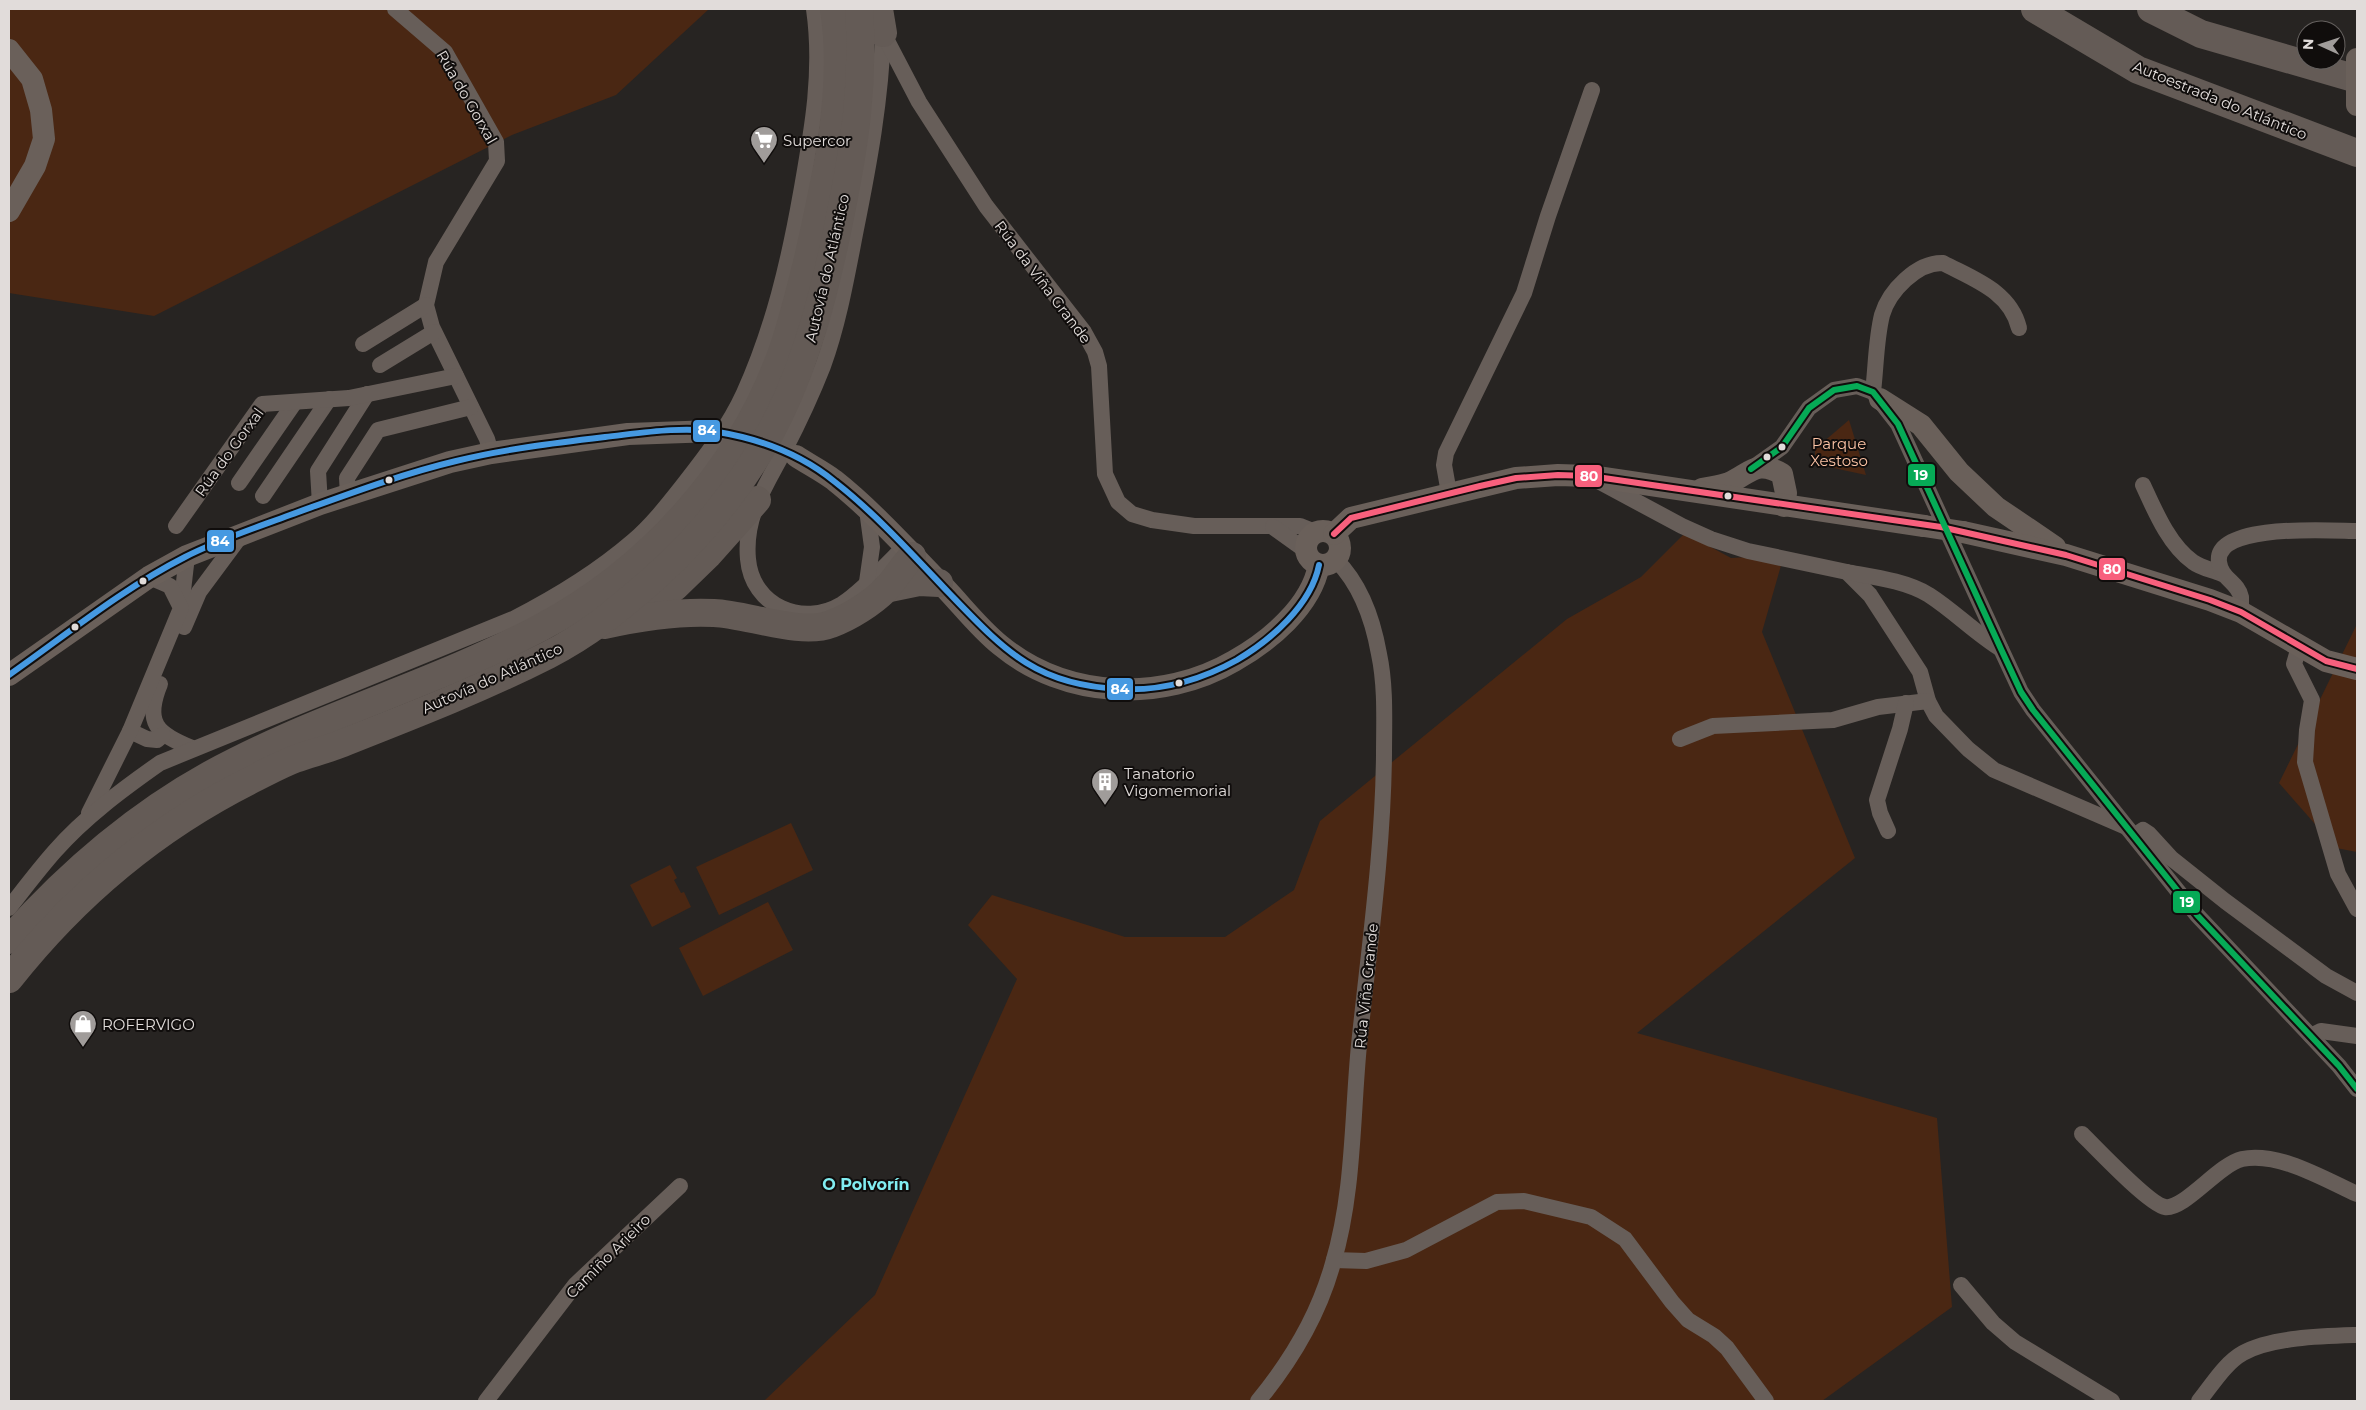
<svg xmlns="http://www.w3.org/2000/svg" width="2366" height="1410" font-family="Montserrat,sans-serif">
	<rect width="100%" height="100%" fill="#272422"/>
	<g fill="#4a2713">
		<path d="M9,9H709L616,95L512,135L154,316L9,293Z"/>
		<path d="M1849,420L1866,475L1815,464V449Z"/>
		<path d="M1685,533L1731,558L1784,555L1762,632L1855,858L1637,1033L1937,1118L1952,1307L1822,1401H764L875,1295L1017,979L968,925L992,895L1125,937H1225L1294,890L1320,821L1567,619L1641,577Z"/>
		<path d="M2357,624V852L2336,848L2279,783Z"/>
		<path d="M791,823L813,870L719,915L696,867Z"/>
		<path d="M670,865L677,878L674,880L681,893L684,892L691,907L652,927L630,885Z"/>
		<path d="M768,902L793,950L703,996L679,948Z"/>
	</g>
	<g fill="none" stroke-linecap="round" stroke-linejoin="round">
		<g stroke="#675e59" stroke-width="16">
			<path d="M395,9L445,52L496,142L497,161L436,262L426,305L432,327L487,439L491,453"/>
			<path d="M883,33C881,100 869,164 856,229C847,275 839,322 823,366C812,394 799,422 785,449C766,486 744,515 748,559C752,606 802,628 842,604C861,592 887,564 904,547"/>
			<path d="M884,35L919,102L986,206L1084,332L1095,352L1099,366L1105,474L1118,502L1132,514L1152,520L1194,526H1300L1315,532"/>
			<path d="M363,344L426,305"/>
			<path d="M380,365L434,332"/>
			<path d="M1873,392C1876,367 1876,339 1882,315C1889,291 1917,262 1943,263C1973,279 2010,291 2019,328"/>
			<path d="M1751,469L1782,447L1809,408L1834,390L1857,386L1873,392L1898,424L2001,649L2021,692L2033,710L2197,915L2339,1066L2357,1089"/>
			<path d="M1600,482L1682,526L1711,539L1748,551L1847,572L1870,595L1920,672L1928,701L1936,716L1968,749L1994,770L2126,827"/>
			<path d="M239,483L295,402"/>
			<path d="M2143,485C2155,511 2169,545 2193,562C2201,568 2213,570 2222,574"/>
			<path d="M1449,493L1444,465L1446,453L1524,293L1548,216L1592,90"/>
			<path d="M348,495L347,478L378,430L471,407"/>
			<path d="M263,496L329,399"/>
			<path d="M320,504L318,471L367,394"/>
			<path d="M176,526L262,404L349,398L456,376"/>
			<path d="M1273,527L1305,550"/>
			<path d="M1847,572C1874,577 1906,581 1929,595C1954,611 1975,633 2001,649"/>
			<path d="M867,582L872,547L867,510"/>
			<path d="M181,608L187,556"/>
			<path d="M2241,612C2241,607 2241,601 2241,597C2238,582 2221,579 2219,562C2214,522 2333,531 2357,531"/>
			<path d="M184,627L199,592L242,534"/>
			<path d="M2299,647L2294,664L2312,700L2307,730L2305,762L2338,874L2357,909"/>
			<path d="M160,684C144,723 157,734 192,748"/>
			<path d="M130,731L147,739L157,740L163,735"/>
			<path d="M1680,739L1713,726L1833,720L1878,707L1928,701"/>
			<path d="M89,813L130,731L181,608L170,586L149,577"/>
			<path d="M1888,831L1880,813L1877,800L1900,729L1906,703"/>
			<path d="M2134,836L2143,830L2149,834L2171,858L2225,901L2326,976L2357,993"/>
			<path d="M9,908C24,889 39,869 55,851C85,817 123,789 160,763L513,619C556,597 597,572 633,541C652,525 669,503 684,484C706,456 729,426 744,393C773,329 789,261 801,193C812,131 823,72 814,9"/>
			<path d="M2311,1036L2321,1031L2357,1036"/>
			<path d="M2082,1134C2096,1148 2150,1205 2165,1207C2184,1210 2218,1165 2242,1159C2278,1151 2326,1180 2357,1194"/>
			<path d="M1334,1260L1366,1261L1406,1250L1497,1202L1524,1201L1591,1217L1625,1239L1672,1302L1688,1320L1714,1336L1727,1348L1766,1401"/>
			<path d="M1961,1285L1993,1323L2015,1342L2112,1401"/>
			<path d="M486,1401L575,1285L680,1186"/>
			<path d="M1258,1401C1291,1361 1319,1314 1333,1263C1354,1193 1352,1117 1359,1045C1369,948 1383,852 1384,755C1384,722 1386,687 1379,654C1373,620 1361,585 1336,560"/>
			<path d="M2199,1401C2212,1385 2225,1363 2243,1353C2272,1337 2324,1336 2357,1335"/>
		</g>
		<g stroke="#6a605a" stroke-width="22">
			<path d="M9,50L32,79L41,110L44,139L35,166L9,211"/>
			<path d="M1880,399L1921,425L1959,472L1996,507L2055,547"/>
			<path d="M796,456C808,464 822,471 834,480C872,510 911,553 945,588C963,607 980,629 1000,645C1065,699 1162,703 1234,661C1269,641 1311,607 1319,565"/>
			<path d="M1702,489C1711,487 1721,486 1729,483C1751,473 1756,459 1782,474L1786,493L1784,506"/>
			<circle cx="1323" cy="548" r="17"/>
			<path d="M1963,532L2066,555L2210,600L2241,612L2326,661L2357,669"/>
			<path d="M1334,534L1351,518L1516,478L1558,475L1590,476L1624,481L1924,526"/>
			<path d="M9,675L149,577L187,556L320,504L450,462L491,453L628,434L714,431"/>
		</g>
		<g stroke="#645b56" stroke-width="28">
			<path d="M879,9L883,33"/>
			<path d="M2035,9L2138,70L2357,153"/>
			<path d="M2151,9L2201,34L2357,79"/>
			<path d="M885,589L919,582L939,583"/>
			<path d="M637,617L676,586L708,555L757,500"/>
			<path d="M604,625C640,617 676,611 714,613C746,614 801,636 831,624C850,617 872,603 886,589C895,579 903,566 912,556"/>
			<path d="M9,940C74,867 147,805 236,761C335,711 442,680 540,628C649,570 738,472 781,355C792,325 799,294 807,263C825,184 847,90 834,9"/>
			<path d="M9,979C77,893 159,825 257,777C269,771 282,764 295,759C308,754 322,751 335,746C406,718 479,690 548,655C589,634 615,612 650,582C770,475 809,371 840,217C855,143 864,85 859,9"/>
		</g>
		<g stroke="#6a605a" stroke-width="22">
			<path d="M2357,59V105"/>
			<path d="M1924,526L1963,532"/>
		</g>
		<defs>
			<path id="bus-1" d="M9,675C66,635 122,589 185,557C218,540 255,528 290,515C343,496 401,474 456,461C505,449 555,443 605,437C641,433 682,426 718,432C760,439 802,455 835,482C876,514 913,555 949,593C1004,650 1036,686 1121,689C1162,691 1201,680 1237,660C1271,640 1311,605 1319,565"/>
			<path id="bus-2" d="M1334,534L1351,518L1480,486L1516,478L1558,475L1590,476L1941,527L2066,555L2210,600L2241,612L2326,661L2357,669"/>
			<path id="bus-3" d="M1751,469L1782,447L1809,408L1834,390L1857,386L1873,392L1898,424L2001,649L2021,692L2033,710L2197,915L2339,1066L2357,1089"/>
		</defs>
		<use href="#bus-1" stroke="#100d0c" stroke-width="10"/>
		<use href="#bus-2" stroke="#100d0c" stroke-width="10"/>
		<use href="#bus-3" stroke="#100d0c" stroke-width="10"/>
		<use href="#bus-1" stroke="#4699e1" stroke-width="6"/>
		<use href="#bus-2" stroke="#f8607d" stroke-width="6"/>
		<use href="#bus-3" stroke="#06aa56" stroke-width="6"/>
	</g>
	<defs>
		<symbol id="supermarket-pin" viewBox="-11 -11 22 30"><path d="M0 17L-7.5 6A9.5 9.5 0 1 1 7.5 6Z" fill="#a09c9a" stroke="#100d0c"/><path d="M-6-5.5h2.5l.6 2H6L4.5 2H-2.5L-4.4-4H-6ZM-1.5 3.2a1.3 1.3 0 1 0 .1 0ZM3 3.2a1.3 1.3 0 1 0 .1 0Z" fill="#fff"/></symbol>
		<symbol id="building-pin" viewBox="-11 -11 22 30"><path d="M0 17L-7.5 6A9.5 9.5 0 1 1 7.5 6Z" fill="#a09c9a" stroke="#100d0c"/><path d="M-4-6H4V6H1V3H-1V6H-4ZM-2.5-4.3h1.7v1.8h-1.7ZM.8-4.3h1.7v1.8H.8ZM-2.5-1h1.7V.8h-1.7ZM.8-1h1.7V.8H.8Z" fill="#fff"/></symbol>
		<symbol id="shop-pin" viewBox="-11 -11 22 30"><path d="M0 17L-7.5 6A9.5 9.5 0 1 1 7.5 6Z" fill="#a09c9a" stroke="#100d0c"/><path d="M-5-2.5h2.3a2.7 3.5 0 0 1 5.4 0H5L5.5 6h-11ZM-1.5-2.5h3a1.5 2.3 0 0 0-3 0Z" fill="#fff"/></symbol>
	</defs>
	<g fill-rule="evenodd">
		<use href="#supermarket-pin" x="748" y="124" width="32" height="43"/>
		<use href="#building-pin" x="1089" y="766" width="32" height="43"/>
		<use href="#shop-pin" x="67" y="1008" width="32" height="43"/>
	</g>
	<g fill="#e1dcda" stroke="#100d0c" stroke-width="2">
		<circle cx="1782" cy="447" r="4.5"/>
		<circle cx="1767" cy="457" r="4.5"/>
		<circle cx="389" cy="480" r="4.5"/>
		<circle cx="1728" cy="496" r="4.5"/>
		<circle cx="143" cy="581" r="4.5"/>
		<circle cx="75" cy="627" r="4.5"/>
		<circle cx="1179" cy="683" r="4.5"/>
	</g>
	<g text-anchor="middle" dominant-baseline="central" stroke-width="4" stroke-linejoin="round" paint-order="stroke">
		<g font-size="15" fill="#e1dcda" stroke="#100d0c">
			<text transform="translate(467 97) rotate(60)">Rúa do Gorxal</text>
			<text transform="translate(2220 100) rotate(22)">Autoestrada do Atlántico</text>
			<text transform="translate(827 268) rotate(-77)">Autovía do Atlántico</text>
			<text transform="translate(1043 282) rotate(53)">Rúa da Viña Grande</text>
			<text transform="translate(229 452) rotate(-54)">Rúa do Gorxal</text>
			<text transform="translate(492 678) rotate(-24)">Autovía do Atlántico</text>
			<text transform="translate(1366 986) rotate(-84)">Rúa Viña Grande</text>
			<text transform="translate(608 1256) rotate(-45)">Camiño Arieiro</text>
		</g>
		<g font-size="15" fill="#e1dcda" stroke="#100d0c" text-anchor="start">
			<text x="783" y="140">Supercor</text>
			<text x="1124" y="773">Tanatorio<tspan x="1124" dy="17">Vigomemorial</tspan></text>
			<text x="102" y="1024">ROFERVIGO</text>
		</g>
		<g font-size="15" fill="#fcc3a5" stroke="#100d0c">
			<text x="1839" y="443">Parque<tspan x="1839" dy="17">Xestoso</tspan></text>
		</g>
		<g font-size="16" font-weight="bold" fill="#81edf1" stroke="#100d0c">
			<text x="866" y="1184">O Polvorín</text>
		</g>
	</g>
	<g stroke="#100d0c" stroke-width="2">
		<rect x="692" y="419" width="29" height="24" rx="5" fill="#4699e1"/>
		<rect x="1907" y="463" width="29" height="24" rx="5" fill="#06aa56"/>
		<rect x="1574" y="464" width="29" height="24" rx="5" fill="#f8607d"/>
		<rect x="206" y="529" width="29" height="24" rx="5" fill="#4699e1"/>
		<rect x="2098" y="557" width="28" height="24" rx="5" fill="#f8607d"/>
		<rect x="1106" y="677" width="28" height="24" rx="5" fill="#4699e1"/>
		<rect x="2172" y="890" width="29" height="24" rx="5" fill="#06aa56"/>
	</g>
	<g font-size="14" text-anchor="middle" font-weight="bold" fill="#fff">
		<text x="707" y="435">84</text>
		<text x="1921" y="480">19</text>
		<text x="1589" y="481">80</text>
		<text x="220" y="546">84</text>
		<text x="2112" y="574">80</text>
		<text x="1120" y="694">84</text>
		<text x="2187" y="907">19</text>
	</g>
	<rect width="2366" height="1410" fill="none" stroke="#e1dcda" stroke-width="20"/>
	<g transform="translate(2321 45) rotate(273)"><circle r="24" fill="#100d0c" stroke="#64605e"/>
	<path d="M0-4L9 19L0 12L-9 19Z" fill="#a09c9a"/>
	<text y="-8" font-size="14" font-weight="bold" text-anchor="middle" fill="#e1dcda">N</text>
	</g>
</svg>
